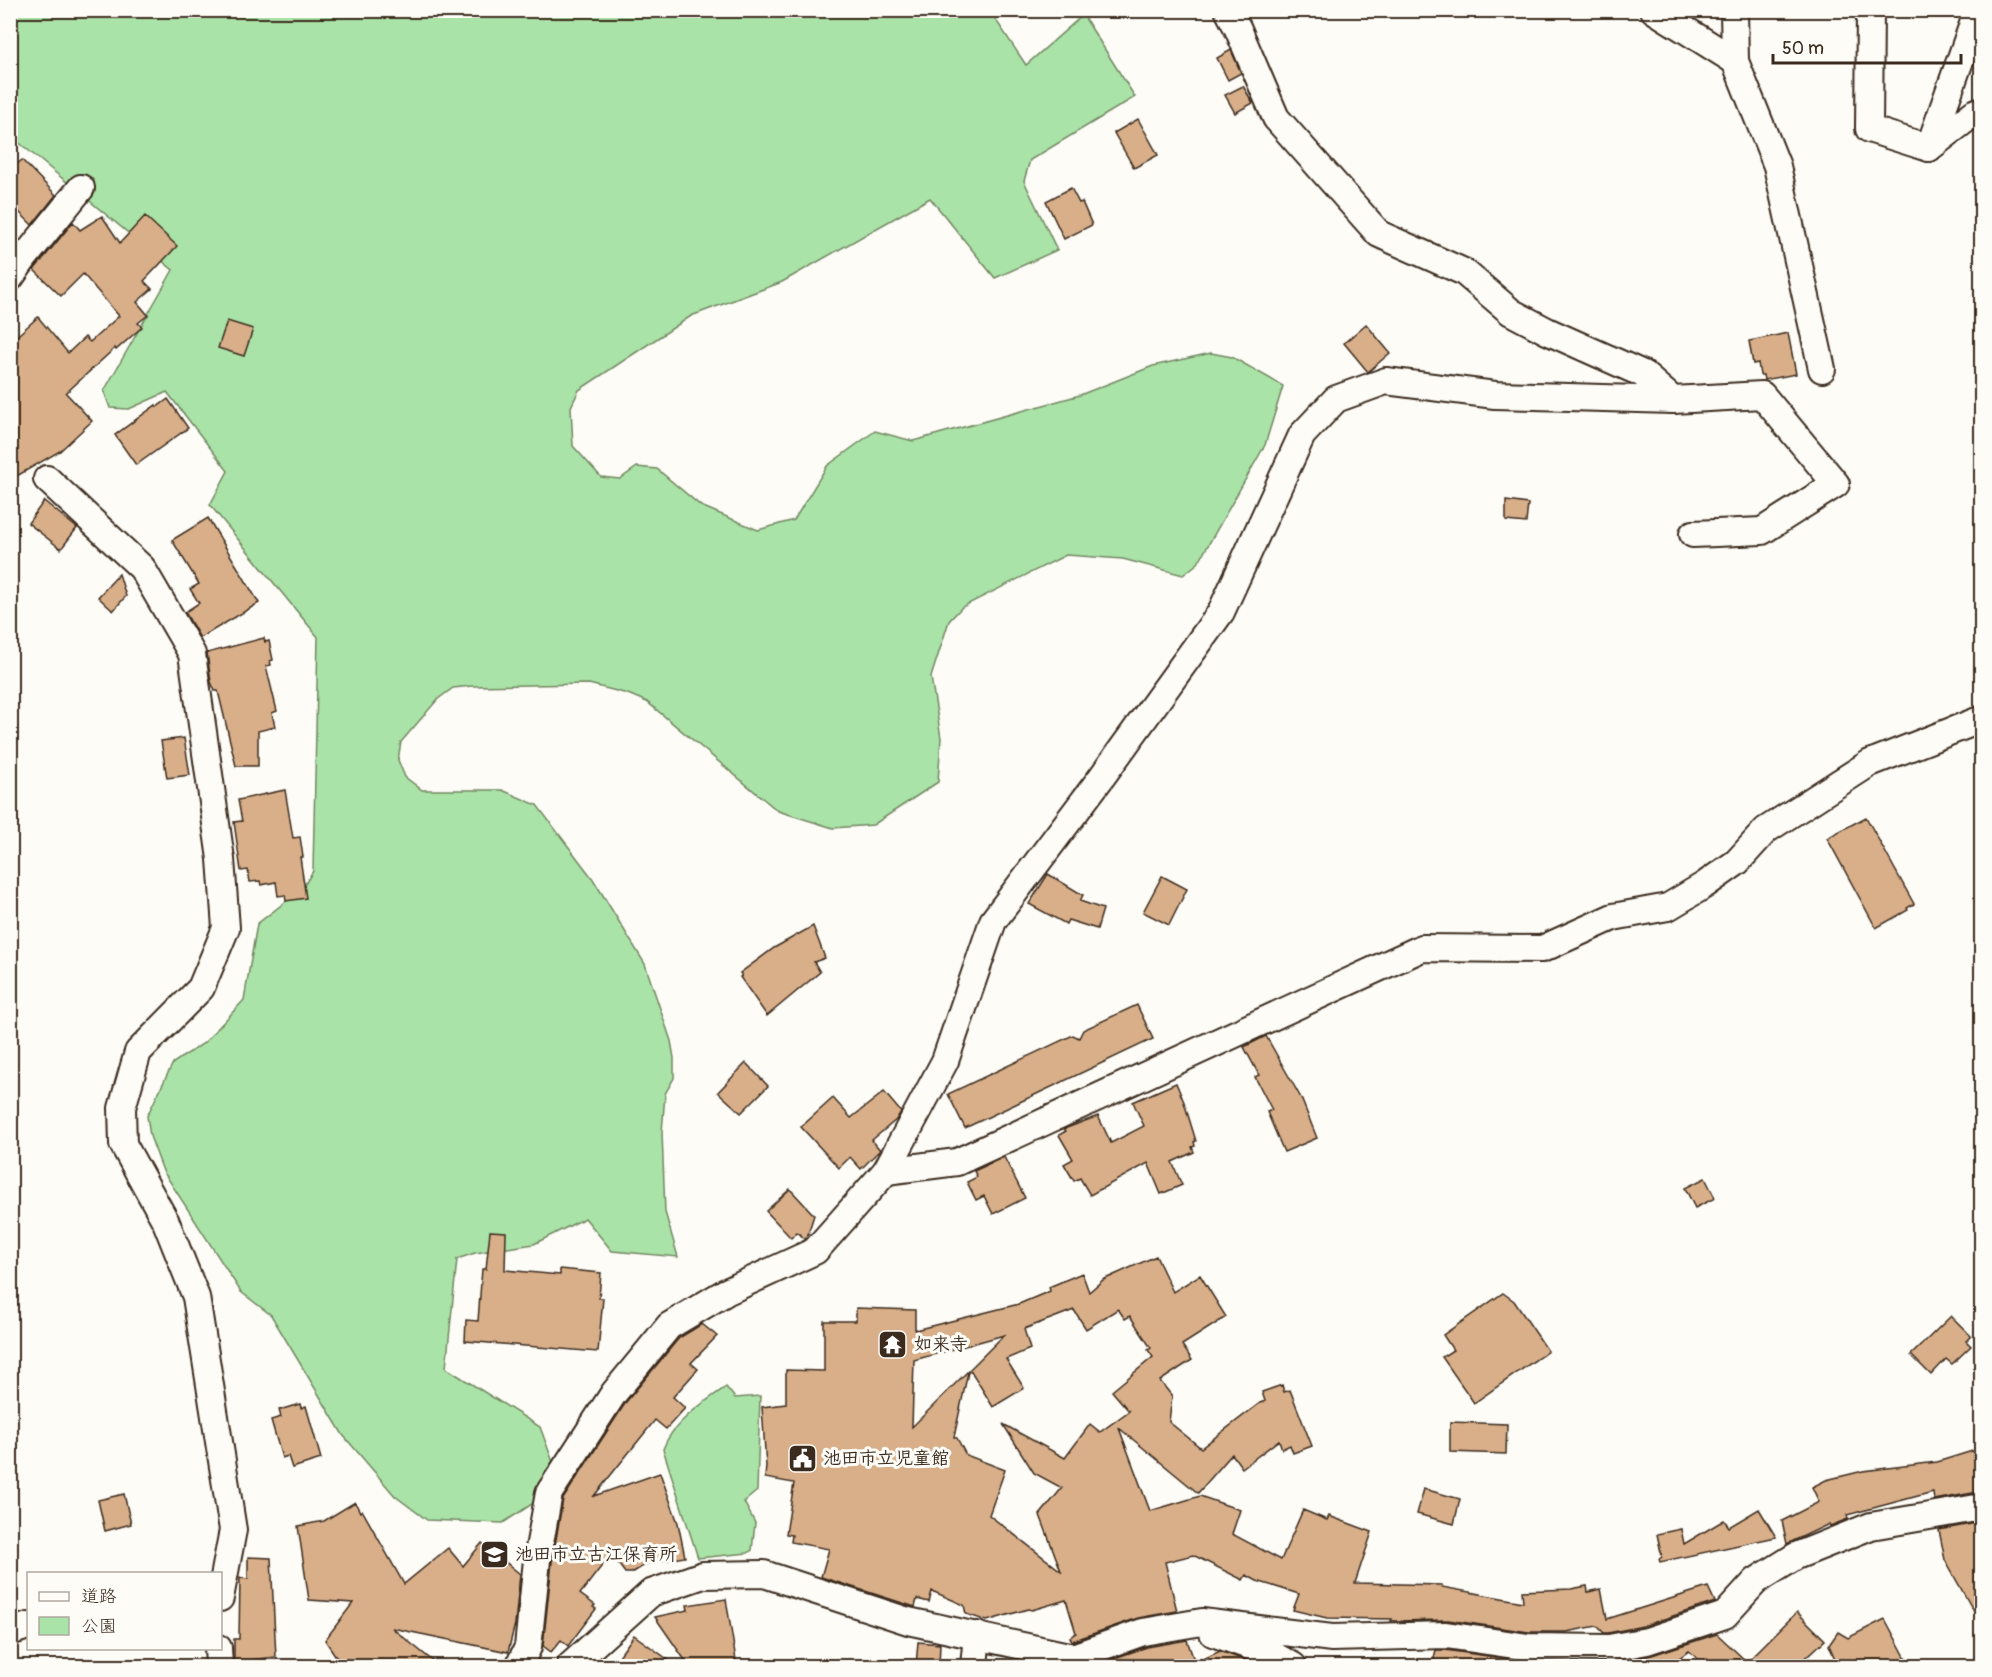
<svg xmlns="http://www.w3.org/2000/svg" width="1992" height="1677" font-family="Pangolin,'Klee One',sans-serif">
	<rect width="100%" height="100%" fill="#fdfcf7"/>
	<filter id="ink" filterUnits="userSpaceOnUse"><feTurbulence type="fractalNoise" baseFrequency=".0167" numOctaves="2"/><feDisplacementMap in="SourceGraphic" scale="12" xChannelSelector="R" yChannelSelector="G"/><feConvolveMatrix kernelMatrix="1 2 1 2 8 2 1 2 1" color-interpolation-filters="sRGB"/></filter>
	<g filter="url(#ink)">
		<g fill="#aae3a7" stroke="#728662" stroke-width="1.5">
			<path d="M10,11H990L1026,65L1083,15L1135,97L1030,160L1024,181L1057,250L995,278L930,198L782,282L691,316L579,390L571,407L573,446L601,477L620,479L637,467L657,469L701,506L758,530L794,520L827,466L875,431L913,441L1080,395L1153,366L1211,353L1232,357L1283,386L1265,445L1198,563L1183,575L1123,559L1066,555L962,607L949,621L931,677L941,738L938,782L873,825L833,828L778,811L647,702L628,694L589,684L472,686L453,688L438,699L401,742L398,760L405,777L422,790H502L537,805L593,879L645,964L671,1041L674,1058V1078L665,1094L662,1132L665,1212L678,1257L612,1251L585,1218L534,1244L475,1253L457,1259L446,1368L540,1427L553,1462L549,1493L503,1523L427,1520L395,1496L343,1435L271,1315L241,1292L163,1171L150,1136L147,1116L173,1063L204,1043L244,1000L257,924L302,889L313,871L318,637L210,505L228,471L167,392L129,409L110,408L104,391L173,270L11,136Z"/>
			<path d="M726,1387L735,1398L760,1396L757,1491L744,1502L755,1523L752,1550L748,1553L698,1558L663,1449C672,1423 704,1402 726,1387Z"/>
		</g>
		<g fill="#d8af89" stroke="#3b2a1e" stroke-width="1.5" fill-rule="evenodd">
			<path d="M1231,50L1241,73L1228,80L1217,58Z"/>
			<path d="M1243,86L1253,103L1235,113L1225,95Z"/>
			<path d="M1138,119L1158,155L1134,168L1114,133Z"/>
			<path d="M22,160L56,195L32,225L10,203V170Z"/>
			<path d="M1071,188L1079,203L1082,202L1092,225L1064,239L1046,201Z"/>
			<path d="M102,216L120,243L145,216L177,246L144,281L152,289L137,302L148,315L138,323L142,327L116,350L115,348L66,393L92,421L60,451L10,480V342L38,317L68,353L85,337L90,342L119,316L83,274L61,296L34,270L73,222L80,230Z"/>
			<path d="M227,321L253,329L244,356L218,348Z"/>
			<path d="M1366,324L1390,353L1368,372L1344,343Z"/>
			<path d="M1788,333L1796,374L1764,380L1763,375H1760L1758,363L1753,364L1749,341Z"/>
			<path d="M168,399L188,428L136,465L115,435L156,405L157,407Z"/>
			<path d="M44,501L77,528L61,549L28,523Z"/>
			<path d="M1506,501L1528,504L1526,523L1506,521Z"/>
			<path d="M208,518L259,603L200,638L185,612L199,603L190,589L199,584L172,540Z"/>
			<path d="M119,574L126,596L113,611L98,597Z"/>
			<path d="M264,638L265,642L269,641L273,660L270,661L271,665L266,666L277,711L272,713L275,727L258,731V766H236L218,691H215L211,682L207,653Z"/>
			<path d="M184,738L190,775L167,778L161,741Z"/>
			<path d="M285,790L293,838L300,837L303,857H300L306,898L286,901L285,895L278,896L276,882L261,885L260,881L250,882L248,870L241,871L234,822L242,821L238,800Z"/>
			<path d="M1866,817L1914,904L1907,908L1908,910L1876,928L1827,838Z"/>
			<path d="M1048,874L1083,895L1080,901L1103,909L1097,929L1068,920L1066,924L1029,904Z"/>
			<path d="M1162,876L1187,889L1169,925L1143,912Z"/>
			<path d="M813,926L825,958L814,962L820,972L767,1016L740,977L742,976L740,973L774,948Z"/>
			<path d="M1137,1005L1153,1039L965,1128L948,1094L1073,1035L1079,1038L1083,1030Z"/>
			<path d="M1266,1036L1301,1098L1317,1138L1284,1152L1267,1112L1272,1110L1255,1077L1259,1075L1244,1047Z"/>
			<path d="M746,1063L768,1086L741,1113L718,1092Z"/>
			<path d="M1176,1083L1184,1102L1196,1141L1194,1142L1195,1146L1192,1147L1194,1152L1172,1162L1182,1185L1161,1194L1148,1163L1090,1195L1080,1178L1074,1181L1064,1164L1073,1159L1059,1135L1066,1131L1064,1129L1098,1116L1111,1143L1144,1126L1133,1102Z"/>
			<path d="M884,1092L901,1112L896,1120L872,1140L880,1150L861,1169L850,1157L839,1168L801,1127L833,1098L851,1118Z"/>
			<path d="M1004,1157L1025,1198L993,1214L984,1196L976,1200L967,1182L977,1177L974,1171Z"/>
			<path d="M1705,1178L1715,1198L1695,1208L1685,1188Z"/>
			<path d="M790,1189L814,1215L807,1237L805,1239L797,1232L791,1238L766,1211Z"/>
			<path d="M490,1231L506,1232L505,1270L560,1275V1269L601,1273L599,1298H603L598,1352L465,1341L466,1320L478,1321L482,1269H486Z"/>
			<path d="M1156,1256L1173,1292L1200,1275L1226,1317L1182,1345L1192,1360L1160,1381L1172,1396L1169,1422L1201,1448L1260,1403L1265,1401L1262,1392L1282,1385L1284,1392L1290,1390L1312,1446L1293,1453L1290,1445L1282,1449L1279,1440L1242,1468L1232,1454L1198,1493L1119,1428L1150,1511L1200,1496L1240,1510L1232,1534L1281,1560L1303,1510L1327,1520L1329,1516L1372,1532L1355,1583L1442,1585V1587L1523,1602L1522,1591L1571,1589L1587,1586L1588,1592L1601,1589L1607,1619L1708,1587L1715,1602L1643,1626L1608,1633H1604L1597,1626L1566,1632H1529L1448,1620L1391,1621L1392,1619L1327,1618L1293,1610L1299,1594L1257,1581L1246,1575L1243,1580L1193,1555L1165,1562L1177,1611L1138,1618L1072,1641L1070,1637L1076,1633L1066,1600L1032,1610L1028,1609L987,1621L966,1614L964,1605L932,1591L929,1602L917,1599L915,1607L821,1577L829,1549L791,1542L792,1535L786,1534L794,1483L765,1478L766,1466L762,1407L786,1404V1370L824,1371V1321H856V1308L915,1310V1330L1019,1304L1050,1291L1049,1287L1082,1273L1089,1292L1103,1280ZM1118,1309L1125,1319L1130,1316L1151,1348L1148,1350L1153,1357L1112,1391L1129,1411L1100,1432L1090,1424L1065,1458L1003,1424L1034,1473L1062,1488L1040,1515L1061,1571L989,1515L1005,1470L966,1455L957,1438L954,1437L968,1372L971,1371L993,1407L1024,1388L1006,1359L1030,1349L1024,1329L1074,1310L1086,1329ZM1004,1335L912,1427L914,1360Z"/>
			<path d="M1503,1293L1514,1301L1548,1351L1474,1403L1442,1357L1453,1350L1443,1335Z"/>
			<path d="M1951,1316L1971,1336L1966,1341L1971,1346L1952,1364L1946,1359L1931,1375L1911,1355Z"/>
			<path d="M702,1324L717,1336L691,1363L698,1369L673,1397L685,1408L666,1429L655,1420L594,1496L660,1473L678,1523L685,1557L648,1563L632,1573H625L611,1554L580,1594L595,1605L593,1607L596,1609L568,1646L561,1640L551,1652L543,1646L552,1562L563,1499L626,1402L679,1338Z"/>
			<path d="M300,1404L301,1408L306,1406L321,1459L292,1468L288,1456L282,1458L271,1420L281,1417L279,1410Z"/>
			<path d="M1450,1422L1507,1424L1506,1454L1450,1452Z"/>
			<path d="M1982,1448V1486L1977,1488L1978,1492L1934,1500L1933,1492L1847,1515L1848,1519L1830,1526L1829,1524L1787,1544L1782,1521L1819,1502L1812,1487L1826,1480L1863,1471L1937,1462Z"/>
			<path d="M1424,1489L1460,1499L1454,1524L1417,1514Z"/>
			<path d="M124,1494L131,1524L105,1531L98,1500Z"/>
			<path d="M355,1502L360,1512L362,1510L404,1584L448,1548L463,1566L482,1543L520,1574L515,1624L508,1652L392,1628L439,1666H345L339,1661L325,1640L353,1603L309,1600L298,1526L324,1521Z"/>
			<path d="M1759,1509L1776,1537L1660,1562L1659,1559L1662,1557L1657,1534L1681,1529L1684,1544L1724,1520L1729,1527Z"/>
			<path d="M1982,1522V1626L1945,1560L1939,1530Z"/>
			<path d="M248,1557L271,1558L276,1657L234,1662V1639H239L240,1578L248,1579Z"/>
			<path d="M726,1599L737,1666H689L655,1617L688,1610L687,1605Z"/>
			<path d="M1797,1612L1825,1640L1797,1666H1706L1689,1651L1672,1663L1670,1660L1663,1666H1635L1628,1660L1652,1655L1717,1634L1747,1662Z"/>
			<path d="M1885,1619L1910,1666H1838L1829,1645L1838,1632L1848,1638Z"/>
			<path d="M634,1635L677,1666H612Z"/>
			<path d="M1187,1640L1195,1663L1220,1651L1244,1660L1247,1666H1091L1147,1647Z"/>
			<path d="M918,1642L940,1644L939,1666H916Z"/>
			<path d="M1436,1650H1445L1509,1659L1507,1666H1432Z"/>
		</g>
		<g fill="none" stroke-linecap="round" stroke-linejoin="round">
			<defs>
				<g id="street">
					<path d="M1228,10L1238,29L1276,118L1379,234L1464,272L1511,312L1547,331L1643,374L1673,400L1762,395L1836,484L1762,531L1693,534"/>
					<path d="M1654,10L1735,61"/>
					<path d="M1734,10L1735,61L1777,166L1822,369"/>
					<path d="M1870,10L1869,129L1929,148L1978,10"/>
					<path d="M1929,148L1974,113L1982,110"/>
					<path d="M10,278L25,257L81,188"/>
					<path d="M47,479L142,568L192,654L221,859L226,928L201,988L138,1052L122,1108L123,1144L166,1222L196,1297L233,1530L220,1598"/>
					<path d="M886,1171L957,1162L1422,948L1542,949L1613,917L1668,907L1703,886L1737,862L1766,830L1870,763L1982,719"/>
					<path d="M10,1632L28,1626"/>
					<path d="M1213,1633L1269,1653L1293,1666"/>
					<path d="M218,1648L219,1666"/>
					<path d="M519,1666L528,1647L537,1560L549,1493L614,1393L669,1326L726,1292L815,1251L886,1171L945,1061L993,921L1101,778L1221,612L1302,435L1336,399L1386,381L1495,395L1673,400"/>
					<path d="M570,1666L651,1593L703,1575L764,1574L908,1621L1073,1657L1143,1632L1202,1622L1332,1638L1446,1635L1528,1647L1609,1648L1647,1641L1725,1615L1756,1581L1796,1556L1871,1526L1982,1507"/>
					<path d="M974,1666L977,1635"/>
				</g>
			</defs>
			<use href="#street" stroke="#3b2a1e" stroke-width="30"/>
			<use href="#street" stroke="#fdfcf7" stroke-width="26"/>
		</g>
	</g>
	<defs>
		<symbol id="temple-square" viewBox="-11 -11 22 22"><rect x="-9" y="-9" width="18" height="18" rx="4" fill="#3b2a1e" stroke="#fdfcf7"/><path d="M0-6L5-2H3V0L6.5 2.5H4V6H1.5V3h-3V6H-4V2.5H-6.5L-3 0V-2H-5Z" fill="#fff"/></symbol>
		<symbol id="civic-square" viewBox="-11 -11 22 22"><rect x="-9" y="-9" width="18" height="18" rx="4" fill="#3b2a1e" stroke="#fdfcf7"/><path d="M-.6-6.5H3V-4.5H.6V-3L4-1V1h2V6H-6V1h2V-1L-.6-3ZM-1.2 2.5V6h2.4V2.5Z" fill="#fff"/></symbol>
		<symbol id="school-square" viewBox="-11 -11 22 22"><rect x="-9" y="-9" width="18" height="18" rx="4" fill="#3b2a1e" stroke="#fdfcf7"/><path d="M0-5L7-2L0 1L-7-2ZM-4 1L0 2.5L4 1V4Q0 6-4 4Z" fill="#fff"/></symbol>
	</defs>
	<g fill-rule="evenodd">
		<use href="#temple-square" x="876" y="1328" width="33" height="33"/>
		<use href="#civic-square" x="786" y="1442" width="33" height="33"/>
		<use href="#school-square" x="478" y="1538" width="33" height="33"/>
	</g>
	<g text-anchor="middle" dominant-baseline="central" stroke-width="6" stroke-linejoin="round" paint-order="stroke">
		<g font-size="18" font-weight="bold" fill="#3b2a1e" stroke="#fdfcf7" text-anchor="start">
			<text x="914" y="1344">如来寺</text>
			<text x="823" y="1458">池田市立児童館</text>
			<text x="515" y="1554">池田市立古江保育所</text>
		</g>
	</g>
	<rect width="1992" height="1677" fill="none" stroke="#fdfcf7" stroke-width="36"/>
	<rect x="18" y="18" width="1956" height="1641" fill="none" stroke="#3b2a1e" stroke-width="2" filter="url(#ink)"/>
	<rect x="27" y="1572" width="195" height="78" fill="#fdfcf7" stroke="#afa8a0" stroke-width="1.5"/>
	<rect x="39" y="1592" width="30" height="9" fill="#fdfcf7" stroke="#afa8a0" stroke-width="1.5"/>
	<text x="81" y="1602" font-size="18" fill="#3b2a1e">道路</text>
	<rect x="39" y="1617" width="30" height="18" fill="#aae3a7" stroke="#afa8a0" stroke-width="1.5"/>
	<text x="81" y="1632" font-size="18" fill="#3b2a1e">公園</text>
	<path d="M1773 54v9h188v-9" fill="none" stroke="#3b2a1e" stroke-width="3"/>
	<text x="1782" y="54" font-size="18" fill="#3b2a1e" stroke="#fdfcf7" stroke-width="4.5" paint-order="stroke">50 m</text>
</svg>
